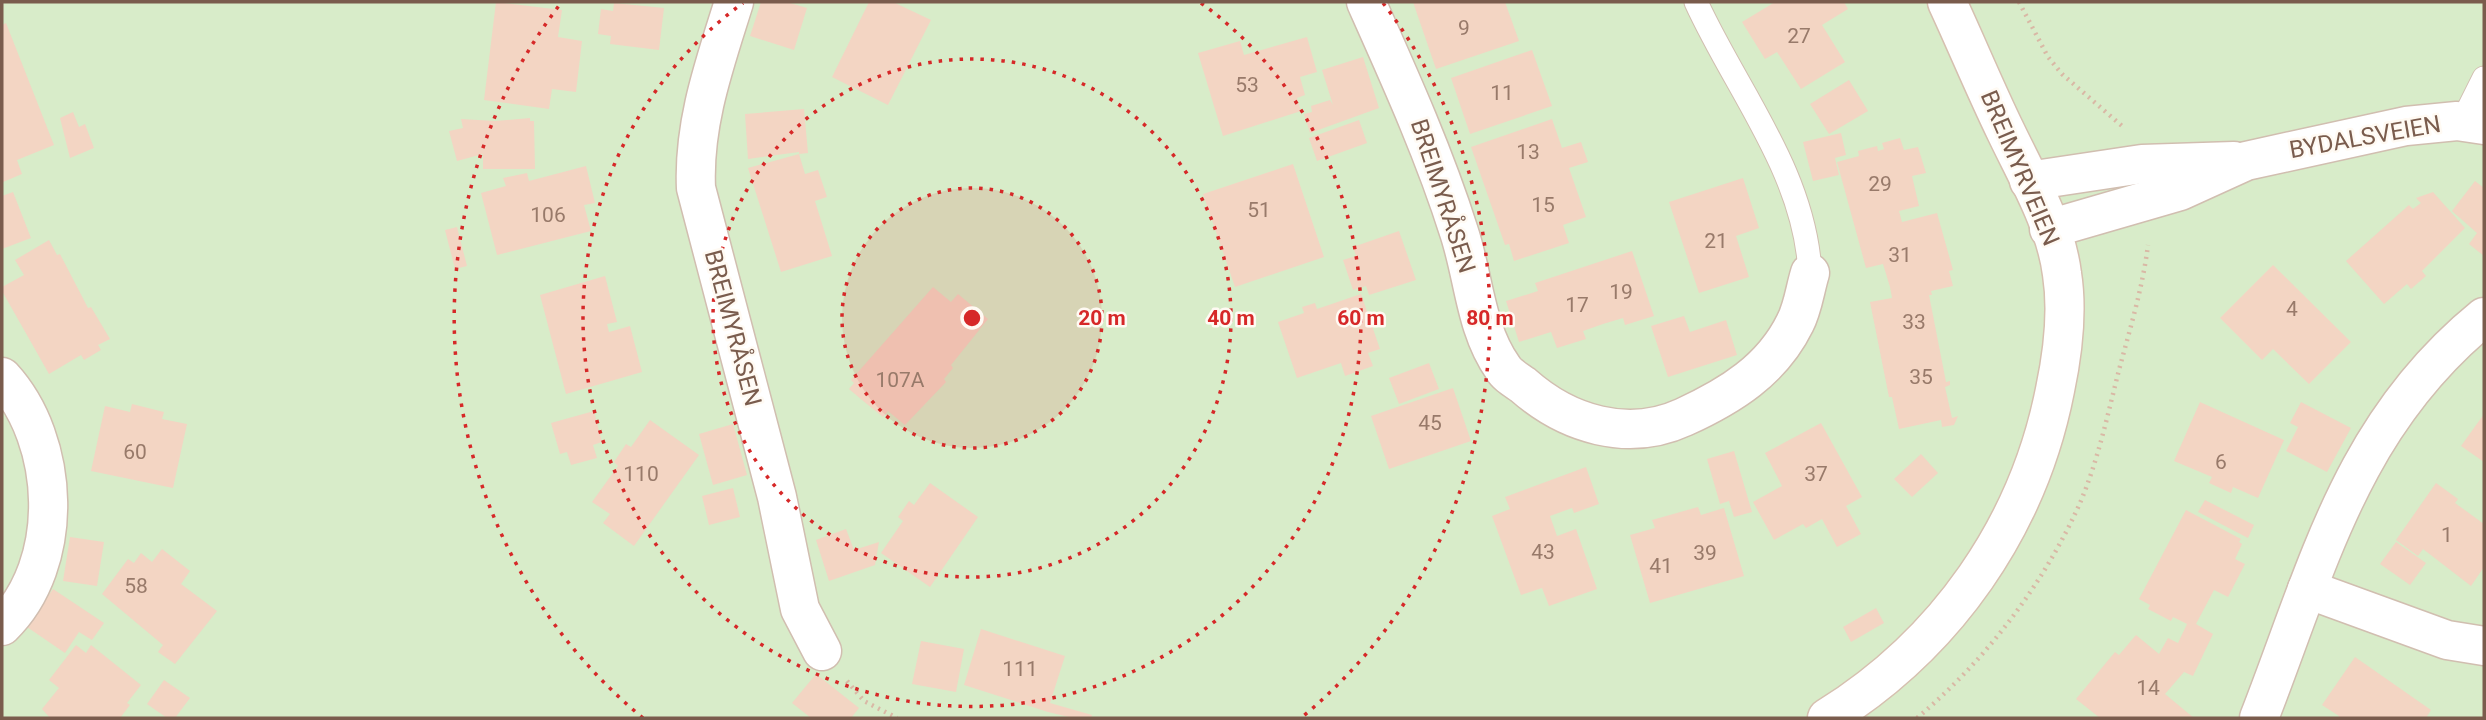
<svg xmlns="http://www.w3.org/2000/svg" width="2486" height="720" font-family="Roboto,sans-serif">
	<rect width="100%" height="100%" fill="#fdf6ec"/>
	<rect fill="#d8ecc9" x="2" y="2" width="2482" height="716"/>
	<g fill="#f3d5c3">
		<path d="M496,2L562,10L558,37L582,41L576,92L552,89L549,109L484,100Z"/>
		<path d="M761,2H787L807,8L794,50L750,36Z"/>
		<path d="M869,2H893L931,20L888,105L832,77Z"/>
		<path d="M1413,2H1505L1519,41L1436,69Z"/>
		<path d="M1775,2H1844L1848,9L1822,25L1845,62L1801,89L1777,52L1765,59L1742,22Z"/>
		<path d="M614,3L664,8L659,50L610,44L611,36L598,34L601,9L613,11Z"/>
		<path d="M6,23L54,145L17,160L22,174L3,182L2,25Z"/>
		<path d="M1307,37L1317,72L1300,77L1305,95L1297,98L1301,111L1223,136L1198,53L1240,41L1244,55Z"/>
		<path d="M1532,50L1552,106L1470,134L1451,78Z"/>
		<path d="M1363,57L1379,108L1310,133L1304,114L1312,112L1311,106L1330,100L1333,105L1322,70Z"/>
		<path d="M1849,80L1868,111L1829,134L1810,104Z"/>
		<path d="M804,109L808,153L799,154L805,174L818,170L827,197L815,201L832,256L781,272L748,168L799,154V152L748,159L745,114Z"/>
		<path d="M73,112L79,127L85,124L94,148L70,158L60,118Z"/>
		<path d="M530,118V121H534L535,169H483V154L457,161L449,131L463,128L461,119L495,121Z"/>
		<path d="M1552,119L1562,148L1581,142L1588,162L1569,168L1586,217L1563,225L1569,243L1514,261L1509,244L1505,245L1471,147Z"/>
		<path d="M1359,120L1367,143L1317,161L1309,138Z"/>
		<path d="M1841,133L1846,155L1835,158L1839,175L1813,181L1803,142Z"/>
		<path d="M1900,138L1904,150L1918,147L1926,173L1912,176L1919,206L1899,211L1902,222L1937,213L1953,270L1949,271L1953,286L1931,291L1932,295H1929L1946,382L1950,381V385L1945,387L1952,418L1958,416L1954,425L1942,427L1941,420L1899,429L1892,397H1889L1870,302L1892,298L1890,287L1883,264L1866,268L1837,162L1859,156L1858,151L1877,146L1878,151L1884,149L1882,143Z"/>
		<path d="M1293,164L1324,257L1235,287L1203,194Z"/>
		<path d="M586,166L595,203L584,205L591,231L497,255L481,193L506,186L503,178L527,173L529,181Z"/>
		<path d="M1743,178L1759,228L1736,236L1749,277L1699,293L1669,202Z"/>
		<path d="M2475,181L2484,188V256L2469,244L2477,233L2452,211Z"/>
		<path d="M13,192L31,238L2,249V196Z"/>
		<path d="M2433,192L2465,228L2422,271L2426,276L2411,289L2407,284L2384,304L2346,261L2409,205L2413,209L2421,203L2416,198Z"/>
		<path d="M457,227L467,266L455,269L445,230Z"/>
		<path d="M1399,231L1416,280L1369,295L1366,286L1353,290L1343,260L1356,256L1353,247Z"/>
		<path d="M49,240L57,255L60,254L88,308L91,307L110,339L98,345L101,350L84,360L81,355L49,374L2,291V287L24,275L15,260Z"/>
		<path d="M1632,251L1654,316L1625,325L1623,318L1603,324L1583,331L1586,339L1557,348L1551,332L1519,342L1506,301L1538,291L1535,283Z"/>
		<path d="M2273,265L2351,342L2309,384L2273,349L2262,360L2220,318Z"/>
		<path d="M605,276L617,322L607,324L609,332L630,326L642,372L566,394L540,295Z"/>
		<path d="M933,287L951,302L958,294L988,319L951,365L953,368L944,379L946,382L905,425L888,411L883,417L862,400L849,389L854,383L851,380Z"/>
		<path d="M1361,294L1380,349L1368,353L1373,366L1345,376L1341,363L1297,378L1278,322L1304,313L1302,307L1315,303L1317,309Z"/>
		<path d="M1684,316L1690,332L1726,320L1737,355L1668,377L1651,326Z"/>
		<path d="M1429,363L1439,389L1399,404L1389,378Z"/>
		<path d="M1453,388L1471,441L1389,469L1371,416Z"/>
		<path d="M2200,402L2284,440L2258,498L2233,487L2231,493L2209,483L2212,477L2174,461Z"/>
		<path d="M2301,402L2351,428L2327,472L2286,451L2298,427L2290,423Z"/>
		<path d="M132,404L164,412L162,419L187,424L173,488L91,471L105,406L130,412Z"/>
		<path d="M594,411L602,442L593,445L597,458L571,465L567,452L560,454L551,423Z"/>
		<path d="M2484,414V462L2461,446Z"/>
		<path d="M650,420L699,455L634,546L603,523L610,514L592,502L618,466L614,462L626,444L631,447Z"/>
		<path d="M1821,423L1862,497L1846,506L1861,534L1837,547L1822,519L1806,528L1803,524L1774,540L1753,502L1782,486L1765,453Z"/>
		<path d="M733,424L747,475L713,485L699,434Z"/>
		<path d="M1734,451L1752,512L1734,517L1729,501L1720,504L1707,459Z"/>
		<path d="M1921,454L1938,473L1912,497L1894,479Z"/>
		<path d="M1586,467L1599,504L1574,513L1572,508L1550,516L1557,536L1576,529L1597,589L1549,606L1542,588L1521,595L1492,516L1510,509L1505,497Z"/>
		<path d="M930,483L978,517L930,587L881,553L903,521L898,517L909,501L914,505Z"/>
		<path d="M2436,483L2458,499L2455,503L2484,524V567L2471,586L2423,549L2418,556L2396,540Z"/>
		<path d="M733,488L740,517L709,525L702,496Z"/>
		<path d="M2205,500L2254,525L2248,538L2198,512Z"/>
		<path d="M1698,507L1701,515L1724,508L1744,576L1650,603L1630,535L1655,528L1652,520Z"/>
		<path d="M2186,510L2241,539L2239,542L2242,544L2235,559L2245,564L2228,597L2214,590L2196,624L2213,634L2193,676L2184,672L2165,694L2194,718H2100L2076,699L2115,652L2119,655L2136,635L2159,654L2168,638L2178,643L2187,624L2173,617L2171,621L2148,609L2150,605L2139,599Z"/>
		<path d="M846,529L854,550L879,542L875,565L829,581L816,540Z"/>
		<path d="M70,537L104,542L97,586L63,581Z"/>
		<path d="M2396,542L2426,563L2410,585L2380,564Z"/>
		<path d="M162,549L190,571L181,584L217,611L175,664L158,652L163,645L102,594L128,559L134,563L141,553L152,562Z"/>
		<path d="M53,589L104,623L92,640L79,632L65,653L27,627Z"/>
		<path d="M1876,608L1884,623L1851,642L1843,627Z"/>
		<path d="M981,629L1065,656L1050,703L1092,715L1091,718H1073L1048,712L964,685Z"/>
		<path d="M921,641L964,649L956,692L912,684Z"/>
		<path d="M76,645L86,653L91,645L141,685L127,703L130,705L120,718H50L42,709L59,688L49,680Z"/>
		<path d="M2355,657L2431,710L2426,718H2338L2339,716L2322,705Z"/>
		<path d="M816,674L859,708L851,718H811L792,703Z"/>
		<path d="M164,680L190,698L175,718H167L147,704Z"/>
	</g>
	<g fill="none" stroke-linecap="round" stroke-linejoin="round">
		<defs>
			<g id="lane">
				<path d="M1696,2C1736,90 1805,172 1810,273"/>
				<path d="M2462,122L2484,78"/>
			</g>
			<g id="street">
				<path d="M734,2C715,63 693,123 696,188L777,497L800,609L822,651"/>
				<path d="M1366,2C1400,78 1434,153 1459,232C1474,277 1475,329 1503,368C1507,375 1516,380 1523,385C1567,424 1628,443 1684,417C1730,396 1772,370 1795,323C1803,308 1805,289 1810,273"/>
				<path d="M2029,181L2142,164L2234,161"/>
				<path d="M2049,229L2180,191L2246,161L2406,126L2457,121L2484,125"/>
				<path d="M2,377C61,441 66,564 2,626"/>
				<path d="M2307,589L2447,640L2484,646"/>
				<path d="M2259,718C2318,567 2351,425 2484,317"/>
			</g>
			<path id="secondary" d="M1827,718C1946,644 2028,527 2055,390C2063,352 2068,312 2062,274C2056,225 2027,176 2006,132C1985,89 1967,45 1947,2"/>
		</defs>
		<use href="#lane" stroke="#d1beb0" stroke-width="25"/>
		<use href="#street" stroke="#d1beb0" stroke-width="41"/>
		<use href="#secondary" stroke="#d6c0b0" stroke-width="41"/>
		<g stroke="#d9b8a5" stroke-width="4.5" stroke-dasharray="2 5" stroke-linecap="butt">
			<path d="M2019,2L2048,57L2062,74L2122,126"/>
			<path d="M847,681L864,701L897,718"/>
			<path d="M1917,718C1985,661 2044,584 2080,503C2098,461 2108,413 2119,370C2130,329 2143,286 2148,245"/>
		</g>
		<use href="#lane" stroke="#fff" stroke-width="23"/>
		<use href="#street" stroke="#fff" stroke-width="38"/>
		<use href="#secondary" stroke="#fff" stroke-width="38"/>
	</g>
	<circle cx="972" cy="318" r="130" fill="#d62828" fill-opacity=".12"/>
	<g fill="none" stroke="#d62828" stroke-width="3.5" stroke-dasharray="3.5 7">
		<circle cx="972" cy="318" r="130"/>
		<circle cx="972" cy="318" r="259"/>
		<path d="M1201 3A389 389 0 1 1 743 3"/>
		<path d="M643 718A518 518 0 0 1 561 3M1383 3A518 518 0 0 1 1301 718"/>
	</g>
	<g text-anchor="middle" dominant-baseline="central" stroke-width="5" stroke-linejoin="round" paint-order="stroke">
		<g font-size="21" fill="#987a6a">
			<text x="1464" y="28">9</text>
			<text x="1799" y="36">27</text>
			<text x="1247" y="85">53</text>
			<text x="1502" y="93">11</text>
			<text x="1528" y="152">13</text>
			<text x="1880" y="184">29</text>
			<text x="1543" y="205">15</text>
			<text x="1259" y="210">51</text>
			<text x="548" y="215">106</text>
			<text x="1716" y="241">21</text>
			<text x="1900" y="255">31</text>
			<text x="1621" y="292">19</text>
			<text x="1577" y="305">17</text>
			<text x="2292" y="309">4</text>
			<text x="1914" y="322">33</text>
			<text x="1921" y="377">35</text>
			<text x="900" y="380">107A</text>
			<text x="1430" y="423">45</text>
			<text x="135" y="452">60</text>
			<text x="2221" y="462">6</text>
			<text x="641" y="474">110</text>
			<text x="1816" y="474">37</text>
			<text x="2447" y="535">1</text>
			<text x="1543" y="552">43</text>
			<text x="1705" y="553">39</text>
			<text x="1661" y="566">41</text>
			<text x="136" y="586">58</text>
			<text x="1020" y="669">111</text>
			<text x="2148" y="688">14</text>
		</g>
		<g font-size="24" fill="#7a5c4d" stroke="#fffaf3">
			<text transform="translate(2365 137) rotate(-10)">BYDALSVEIEN</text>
			<text transform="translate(2020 168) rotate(67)">BREIMYRVEIEN</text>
			<text transform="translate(1443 196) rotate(72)">BREIMYRÅSEN</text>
			<text transform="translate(733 328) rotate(75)">BREIMYRÅSEN</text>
		</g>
	</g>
	<circle cx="972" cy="318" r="10" fill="#d62828" stroke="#fffaf3" stroke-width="3.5"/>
	<g font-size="21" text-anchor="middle" font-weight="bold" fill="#d62828" stroke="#fffaf3" stroke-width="5" stroke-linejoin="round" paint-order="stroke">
		<text x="1102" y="325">20 m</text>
		<text x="1231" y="325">40 m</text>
		<text x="1361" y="325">60 m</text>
		<text x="1490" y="325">80 m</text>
	</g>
	<rect width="2486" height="720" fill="none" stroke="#7a5c4d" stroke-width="7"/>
</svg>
